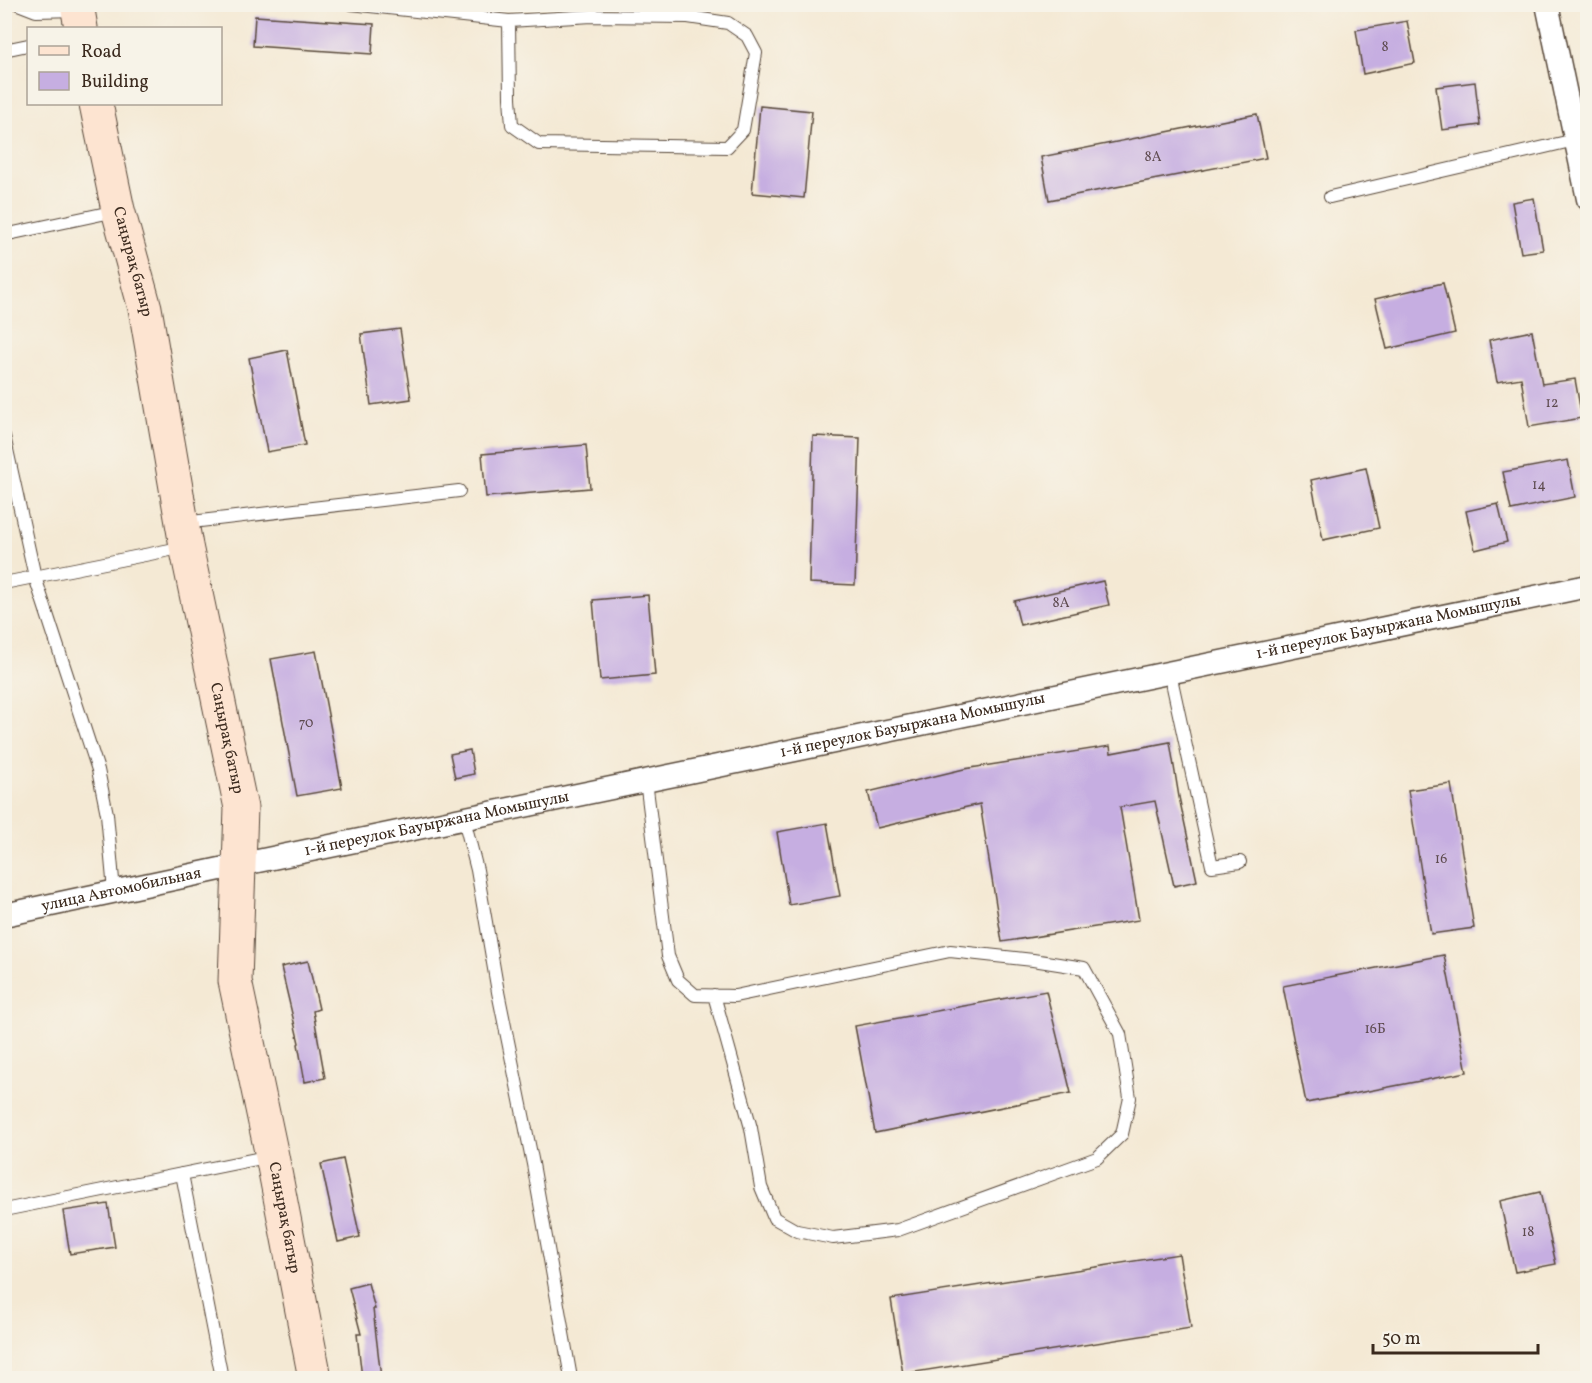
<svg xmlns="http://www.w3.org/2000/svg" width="1592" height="1383" font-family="Vollkorn,serif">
	<rect width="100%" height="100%" fill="#f7f3e8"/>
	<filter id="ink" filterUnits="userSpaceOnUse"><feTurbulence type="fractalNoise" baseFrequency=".0167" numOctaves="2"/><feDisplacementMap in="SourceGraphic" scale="12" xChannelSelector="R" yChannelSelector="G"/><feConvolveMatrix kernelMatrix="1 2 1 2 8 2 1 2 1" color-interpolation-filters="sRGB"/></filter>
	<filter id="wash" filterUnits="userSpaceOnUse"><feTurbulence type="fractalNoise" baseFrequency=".008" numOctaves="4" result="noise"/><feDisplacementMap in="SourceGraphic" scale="24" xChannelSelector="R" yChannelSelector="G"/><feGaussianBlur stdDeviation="1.35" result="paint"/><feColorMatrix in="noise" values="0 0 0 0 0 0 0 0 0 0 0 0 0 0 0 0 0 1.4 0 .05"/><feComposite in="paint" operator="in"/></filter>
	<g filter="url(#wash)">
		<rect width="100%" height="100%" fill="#f4e9d4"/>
		<g id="blocks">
			<g fill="#c6aee1">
				<path d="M255,16L374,24L372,54L253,46Z"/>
				<path d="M1407,21L1415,63L1363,74L1356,30Z"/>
				<path d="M1475,82L1480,125L1442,130L1436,87Z"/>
				<path d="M760,106L812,111L804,198L752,193Z"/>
				<path d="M1257,114L1266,158L1049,200L1041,157Z"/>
				<path d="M1534,198L1543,250L1521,253L1512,202Z"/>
				<path d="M1443,283L1455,333L1387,349L1375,299Z"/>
				<path d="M400,329L411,399L371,405L361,334Z"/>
				<path d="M1532,331L1542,384L1575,379L1582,418L1529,427L1521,378L1497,382L1489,340Z"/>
				<path d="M287,350L305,445L267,452L249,358Z"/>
				<path d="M813,436L860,438L855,585L809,583Z"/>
				<path d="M586,445L590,488L486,497L482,454Z"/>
				<path d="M1568,460L1575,497L1511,510L1503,472Z"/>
				<path d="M1366,468L1379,528L1323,540L1311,480Z"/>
				<path d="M1498,504L1507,542L1475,550L1466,511Z"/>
				<path d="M1103,581L1109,605L1020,625L1014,601Z"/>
				<path d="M648,595L655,675L600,680L593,600Z"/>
				<path d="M316,651L342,788L297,796L271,659Z"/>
				<path d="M1170,742L1179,797L1197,881L1174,886L1155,801L1120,807L1139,920L1002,942L980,804L877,828L868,792L964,769L1110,746L1111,753Z"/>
				<path d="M470,750L474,774L455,778L450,754Z"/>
				<path d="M1451,784L1474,928L1431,934L1408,790Z"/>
				<path d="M827,823L840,896L789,905L777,832Z"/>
				<path d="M1444,955L1467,1072L1306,1103L1283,986Z"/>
				<path d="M308,961L319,1009L313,1011L325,1078L305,1082L298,1044L299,1043L281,967Z"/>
				<path d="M1046,991L1071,1093L875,1133L855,1026Z"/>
				<path d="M343,1159L360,1237L338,1242L321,1164Z"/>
				<path d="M1540,1192L1556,1264L1515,1272L1500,1201Z"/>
				<path d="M108,1204L115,1247L70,1254L63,1211Z"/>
				<path d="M1179,1254L1191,1328L903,1374L891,1299Z"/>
				<path d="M368,1283L375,1309H373L381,1378H362L357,1334H361L349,1288Z"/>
			</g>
		</g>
	</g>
	<g filter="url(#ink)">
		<use href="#blocks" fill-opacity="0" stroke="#574739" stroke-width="1.5"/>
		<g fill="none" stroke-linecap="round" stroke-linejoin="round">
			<defs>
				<g id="lane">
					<path d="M18,4L36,11L77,10"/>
					<path d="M351,4L509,21L592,16L688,17L728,23L747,36L756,53L743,130L727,147L539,144L512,125L510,98L509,21"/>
					<path d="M4,50L28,45"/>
					<path d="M1330,197L1575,140"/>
					<path d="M4,235L116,211"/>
					<path d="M4,436L35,577L98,770L107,814L114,891"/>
					<path d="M183,523L459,491"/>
					<path d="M4,583L185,547"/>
					<path d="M1170,673L1212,866L1240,862"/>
					<path d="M646,781L668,956L678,980L695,995L735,996L950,951L1033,960L1084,968L1120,1034L1130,1098L1122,1134L1097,1158L898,1230L833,1238L797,1231L774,1218L761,1187L751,1128L714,995"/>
					<path d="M464,819L477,870L498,992L533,1164L571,1378"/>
					<path d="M182,1174L222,1378"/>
					<path d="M4,1210L271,1156"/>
				</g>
				<g id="street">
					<path d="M1547,4L1588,199"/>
					<path id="s1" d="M4,915L239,865L1588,586"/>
				</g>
				<g id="secondary">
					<path d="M77,4L81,28"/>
					<path id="s2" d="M96,104L118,210L145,308L186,546L241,808L235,981L272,1156L315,1378"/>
				</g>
			</defs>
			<use href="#lane" stroke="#574739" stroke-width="14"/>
			<use href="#street" stroke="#574739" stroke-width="25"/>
			<use href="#secondary" stroke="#574739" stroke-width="35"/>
			<use href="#lane" stroke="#fff" stroke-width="12"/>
			<use href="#street" stroke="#fff" stroke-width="22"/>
			<use href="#secondary" stroke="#fde4d1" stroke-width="33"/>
		</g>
	</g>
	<g text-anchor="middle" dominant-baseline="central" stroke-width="5" stroke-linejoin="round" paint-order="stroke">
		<g font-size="14" fill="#5e4b4f">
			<text x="1385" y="47">8</text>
			<text x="1153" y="157">8А</text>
			<text x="1552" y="403">12</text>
			<text x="1539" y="485">14</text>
			<text x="1061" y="603">8А</text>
			<text x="306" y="723">70</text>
			<text x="1441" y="859">16</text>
			<text x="1375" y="1029">16Б</text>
			<text x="1528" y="1232">18</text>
		</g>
		<g font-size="16" fill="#3b2a1e" stroke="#f7f3e8">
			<text stroke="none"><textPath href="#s2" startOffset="162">Саңырақ батыр</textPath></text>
			<text stroke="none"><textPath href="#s1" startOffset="1414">1-й переулок Бауыржана Момышулы</textPath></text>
			<text stroke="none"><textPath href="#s1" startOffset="928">1-й переулок Бауыржана Момышулы</textPath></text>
			<text stroke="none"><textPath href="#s2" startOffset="648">Саңырақ батыр</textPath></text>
			<text stroke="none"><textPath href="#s1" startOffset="442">1-й переулок Бауыржана Момышулы</textPath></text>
			<text stroke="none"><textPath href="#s1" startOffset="120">улица Автомобильная</textPath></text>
			<text stroke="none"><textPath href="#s2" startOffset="1134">Саңырақ батыр</textPath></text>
		</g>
	</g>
	<rect width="1592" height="1383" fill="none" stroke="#f7f3e8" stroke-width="24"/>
	<rect x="27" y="27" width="195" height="78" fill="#f7f3e8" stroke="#aca397" stroke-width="1.5"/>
	<rect x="39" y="46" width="30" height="9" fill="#fde4d1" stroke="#aca397" stroke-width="1.5"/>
	<text x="81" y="57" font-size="18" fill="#3b2a1e">Road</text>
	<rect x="39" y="72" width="30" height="18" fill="#c6aee1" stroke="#aca397" stroke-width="1.5"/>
	<text x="81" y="87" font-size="18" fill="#3b2a1e">Building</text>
	<path d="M1373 1344v9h165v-9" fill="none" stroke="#3b2a1e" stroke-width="3"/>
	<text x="1382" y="1344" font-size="18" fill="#3b2a1e" stroke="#f7f3e8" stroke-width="4.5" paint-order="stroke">50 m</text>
</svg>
